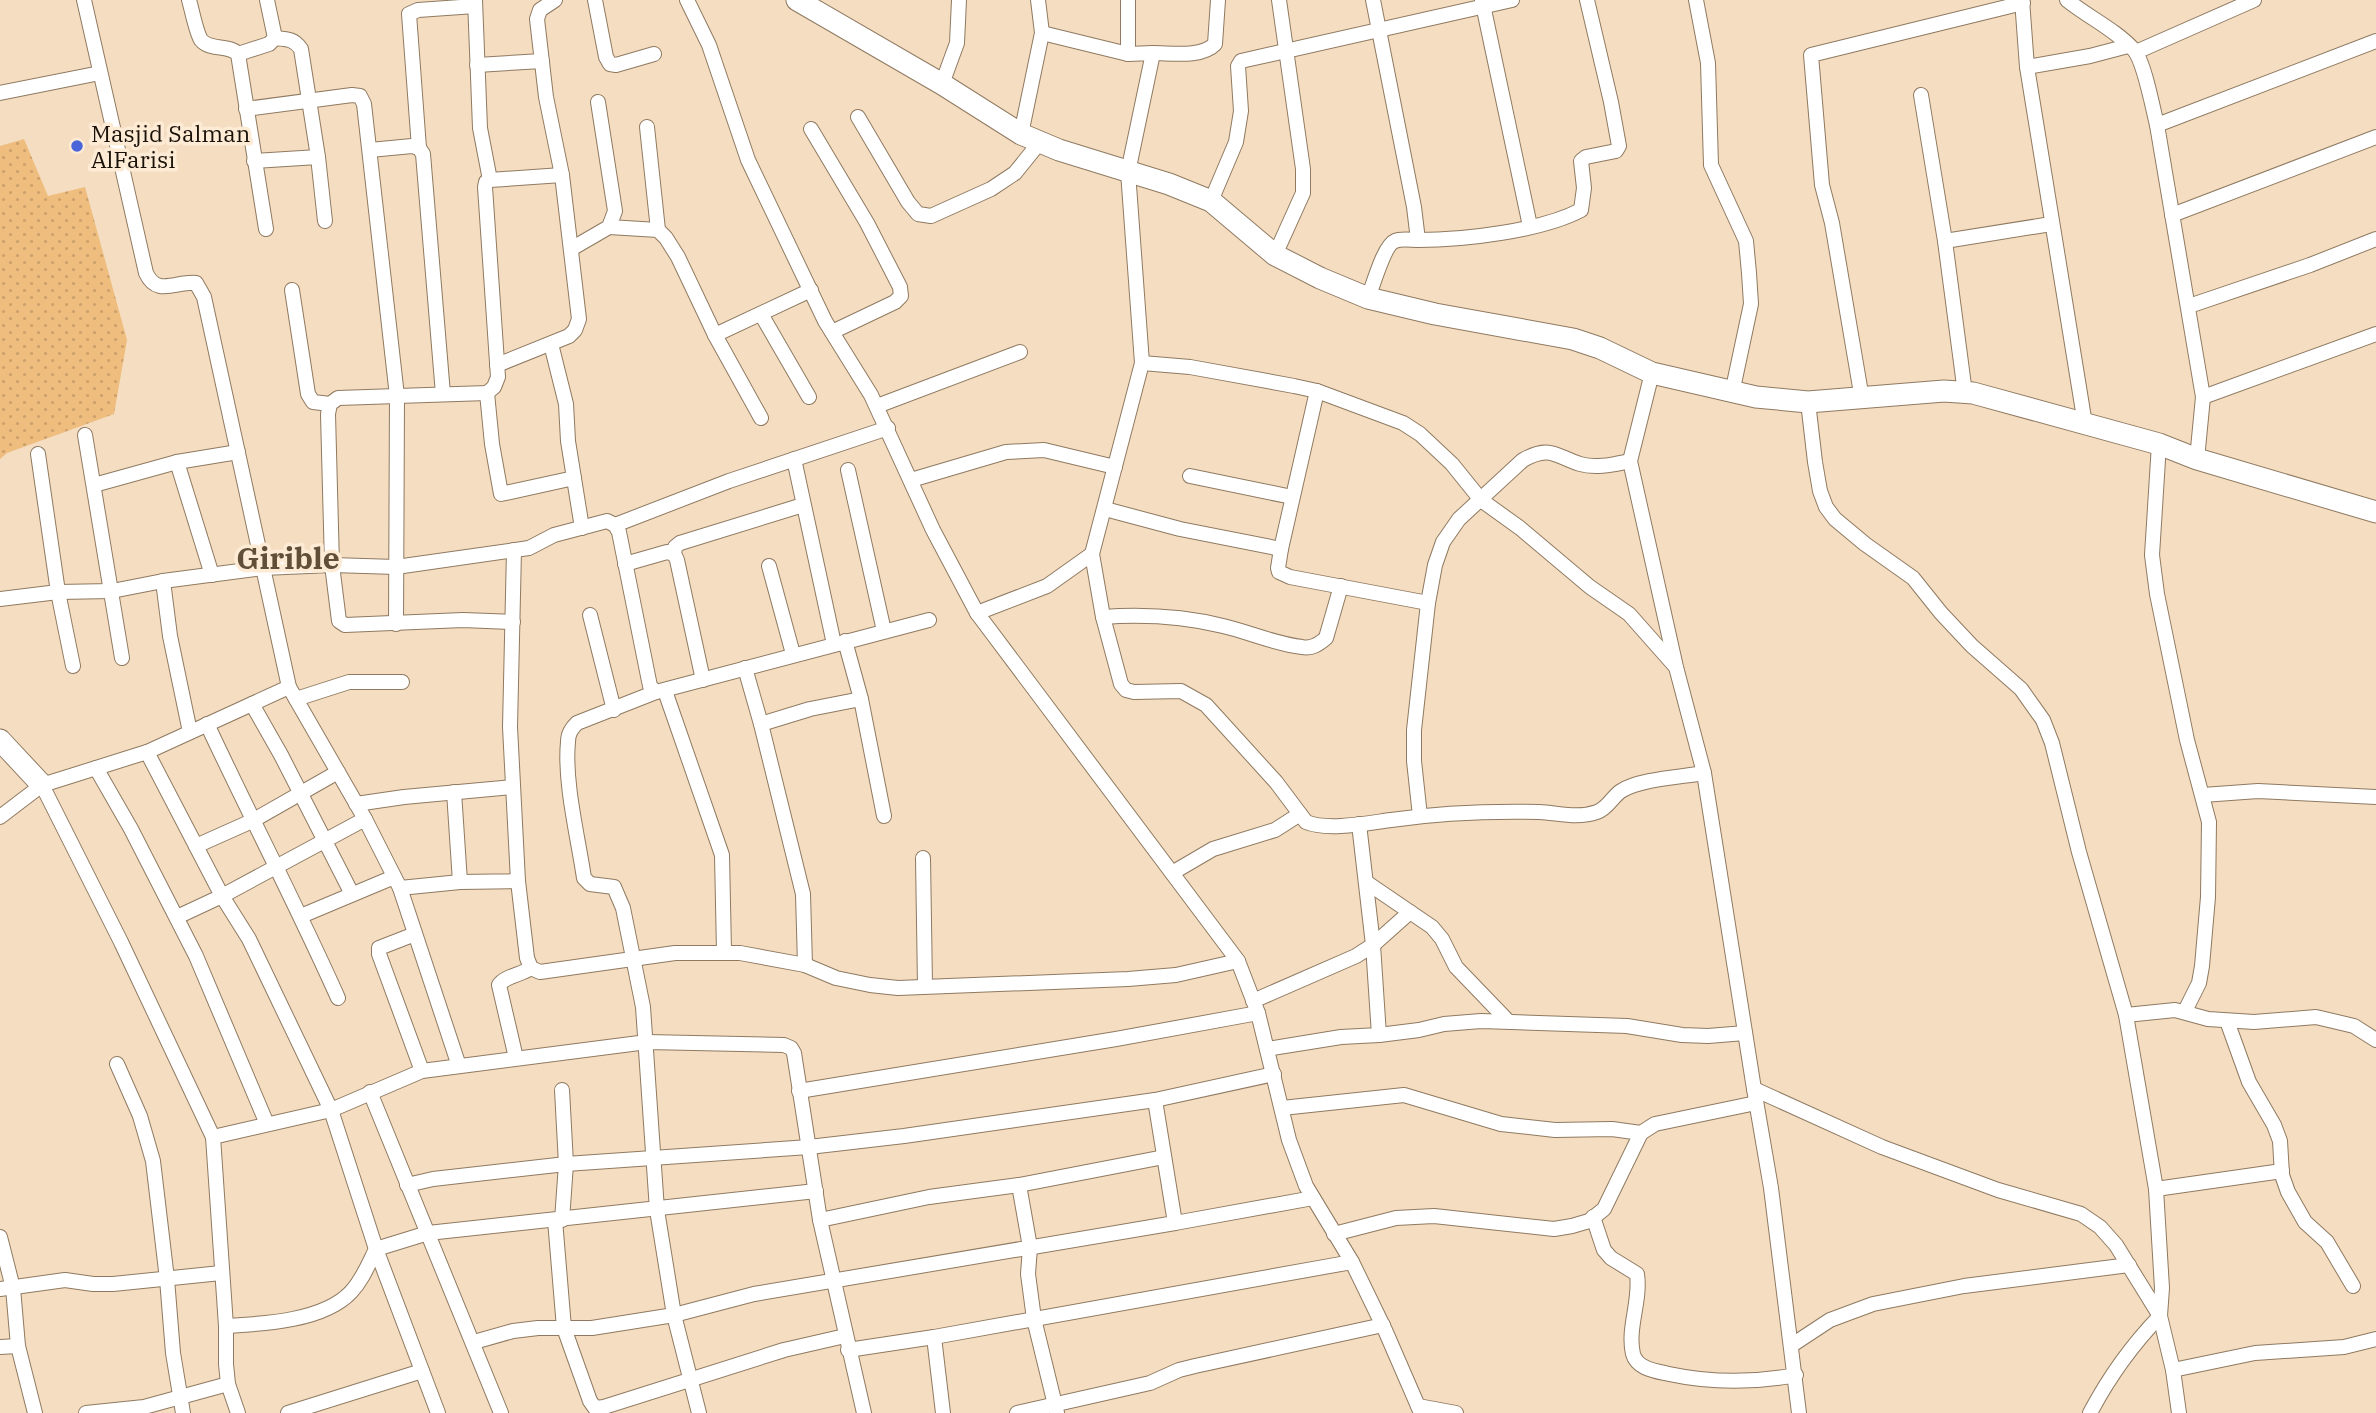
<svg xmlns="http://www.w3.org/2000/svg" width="2376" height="1413" font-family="'IBM Plex Serif',serif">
	<defs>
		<pattern id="park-dots" width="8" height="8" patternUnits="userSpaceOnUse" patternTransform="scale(1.75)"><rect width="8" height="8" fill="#efbd7e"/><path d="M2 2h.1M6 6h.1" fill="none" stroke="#cca16c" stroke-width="1.8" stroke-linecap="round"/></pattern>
	</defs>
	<rect width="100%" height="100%" fill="#f4ddc1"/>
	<path fill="url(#park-dots)" d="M24,139L48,196L85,187L127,340L114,414L7,453L0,459V146Z"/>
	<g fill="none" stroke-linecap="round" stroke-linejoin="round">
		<defs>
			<g id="street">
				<path d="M84,0L146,273C157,297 176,281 196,283L204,297L289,687L365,819L400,888L459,1066"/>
				<path d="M189,0C192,10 196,32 201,40C210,51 229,44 238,54L266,229"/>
				<path d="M475,0L480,128L490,180"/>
				<path d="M595,0L606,57L610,64L616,65L654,54"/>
				<path d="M687,0L709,45L748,160L825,321L871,395L933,530L977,613L1238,961L1258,1013L1289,1140L1306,1186L1352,1262L1385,1330L1421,1413"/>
				<path d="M1128,0V54"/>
				<path d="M1482,0L1530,226"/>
				<path d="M1696,0L1708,63L1711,165L1746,241L1749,273L1751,304L1732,393"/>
				<path d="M2022,0L2027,67L2085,424"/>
				<path d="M2067,0C2088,17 2116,30 2134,50C2144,61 2153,109 2157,125L2203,397L2197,459"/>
				<path d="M1042,33L1128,54L1153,53L1128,172L1142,363L1092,554L1103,617L1121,684L1126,690L1134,692L1181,691L1206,705L1276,782L1306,822C1327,831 1368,823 1391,820C1439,813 1490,811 1539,812C1559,813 1577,819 1597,812C1608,808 1612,797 1621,791C1639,779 1681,777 1704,773"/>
				<path d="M275,38C287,39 294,39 301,49L318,157L325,221"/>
				<path d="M2136,52L2254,0"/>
				<path d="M1153,53C1172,53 1201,58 1215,44L1218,0"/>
				<path d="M238,54L269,44L275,38L267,0"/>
				<path d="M477,65L542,61"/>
				<path d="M2027,67L2090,56L2128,46"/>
				<path d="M942,84L957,43L959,0"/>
				<path d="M0,93L100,73"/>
				<path d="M1921,95L1945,241L1965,393"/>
				<path d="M246,109L352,95L360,96L364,104L397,396L396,624"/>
				<path d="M858,117L908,202L918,214L931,216L991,189L1015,173L1040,142"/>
				<path d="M2157,125L2376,41"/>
				<path d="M647,127L658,230"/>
				<path d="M811,129L867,223L900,287L901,296L895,302L832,332"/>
				<path d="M1021,134L1042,33L1038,0"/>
				<path d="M419,148L409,14L418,10L475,6"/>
				<path d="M370,150L412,146L419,148L423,154L443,394"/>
				<path d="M254,161L318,157"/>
				<path d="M1211,201L1236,142L1241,111L1238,66L1241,61L1512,0"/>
				<path d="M2172,215L2376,137"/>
				<path d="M609,227L658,230L666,238L678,257L715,335L761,418"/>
				<path d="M1418,240C1464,240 1541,231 1581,210L1584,188L1581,161L1586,157L1616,151L1619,146L1611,102L1587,0"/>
				<path d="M1945,241L2051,224"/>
				<path d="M571,249L609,227L615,211L598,102"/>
				<path d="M1275,255L1303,193V169L1279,0"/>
				<path d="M292,290L308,394L313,402L330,404"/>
				<path d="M1368,298C1373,286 1384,245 1395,241C1401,238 1412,240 1418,240L1414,207L1373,0"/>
				<path d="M2189,306L2310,265L2376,239"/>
				<path d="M761,314L809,397"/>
				<path d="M715,335L811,290"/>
				<path d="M551,344L566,404L568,441L582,528"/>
				<path d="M1142,363L1190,367L1294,386L1317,391L1403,423L1420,434L1452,464L1481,500L1520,528L1590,587L1629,614L1675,666"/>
				<path d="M497,365L569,336L575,330L579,319L562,175L546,97L537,19L540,10L555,0"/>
				<path d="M1652,373L1630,461L1676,667L1704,773L1754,1089L1771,1188L1799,1413"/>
				<path d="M1317,391L1281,549L1278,568L1279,572L1290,577L1428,603"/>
				<path d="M487,393L492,444L501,494L574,478"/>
				<path d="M2203,397L2376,334"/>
				<path d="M1862,399L1832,223L1822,185L1811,55L2023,3"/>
				<path d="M1808,402L1815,462L1820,491L1826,507L1835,519L1865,544L1913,578L1941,613L1972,646L2021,689L2043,720L2052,743L2079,852L2126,1015L2156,1189L2162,1288L2160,1316C2131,1346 2109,1377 2090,1413"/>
				<path d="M877,406L1020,352"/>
				<path d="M85,435L122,658"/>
				<path d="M2159,444L2152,555L2157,594L2187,740L2209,822L2208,897L2202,966L2199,983L2185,1011"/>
				<path d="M38,454L58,592L73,666"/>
				<path d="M794,459L834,644"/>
				<path d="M177,462L212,575"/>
				<path d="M848,470L884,631"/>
				<path d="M1190,476L1292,497"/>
				<path d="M911,480L1006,452L1044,450L1115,467"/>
				<path d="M94,485L177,462L238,452"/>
				<path d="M1105,509L1180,529L1281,549"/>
				<path d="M615,525L729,481L888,428"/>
				<path d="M674,554L675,547L680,543L803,505"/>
				<path d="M625,564L667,552L674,554L677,560L703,680"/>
				<path d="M769,566L793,654"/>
				<path d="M163,581L170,636L190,732"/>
				<path d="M0,599L58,592L112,591L163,581L263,568L332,565L396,567L529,548L554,535L607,521L615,525L619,532L650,686L656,692L929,620"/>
				<path d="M977,613L1047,586L1092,554"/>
				<path d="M590,615L614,710"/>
				<path d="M1103,617C1145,614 1182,616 1223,626C1249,632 1275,644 1302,647C1312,649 1319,644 1326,638L1341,586"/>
				<path d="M513,622L463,620L345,625L339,621L332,565L328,414L330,404L338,398L487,393L494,387L498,377L485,187L486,182L490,180L562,175"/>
				<path d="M845,641L861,699L884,816"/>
				<path d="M745,668L761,724L803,894L805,965"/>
				<path d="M665,691L722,855L724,952"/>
				<path d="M656,692L577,723C572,728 568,733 568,742C564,782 578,837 584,878L590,884L614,887L623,908L643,1007L657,1210L674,1315L699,1413"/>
				<path d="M296,699L349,682H402"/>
				<path d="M252,704L281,755L352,894"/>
				<path d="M207,724C250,816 297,906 338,998"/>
				<path d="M761,724L810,709L861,699"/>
				<path d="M147,752L222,896L249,939L331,1110L376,1249L438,1413"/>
				<path d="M96,768L131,829L196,956L267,1124"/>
				<path d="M42,785L121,942L213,1137L226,1326V1364L228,1384L238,1413"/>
				<path d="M454,792L460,882"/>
				<path d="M2203,795L2258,791L2376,797"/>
				<path d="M356,804L404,797L513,787"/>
				<path d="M1420,816L1414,761V730L1428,603L1435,565L1443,542L1459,519L1523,460C1550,445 1555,456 1580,464C1596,469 1615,464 1630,461"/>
				<path d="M0,817L42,785L147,752L289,687"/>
				<path d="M196,846L252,821L338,772"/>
				<path d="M923,858L925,986"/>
				<path d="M1172,873L1213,849L1275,830L1300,814"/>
				<path d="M518,881L527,958L531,968L540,972L675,953H740L805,965L836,978L870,985L898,988L1128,979L1176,975L1238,961"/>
				<path d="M1366,882L1432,927L1442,939L1456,967L1508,1021"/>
				<path d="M400,888L460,882L518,881L510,727L514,550"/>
				<path d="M301,916L394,877"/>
				<path d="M177,917L222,896L365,819"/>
				<path d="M415,934L379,948V954L422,1071"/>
				<path d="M1253,1001L1356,956L1373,945L1410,912"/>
				<path d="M2126,1015L2175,1010L2208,1019L2254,1022L2316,1017L2354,1026L2376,1040"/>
				<path d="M2227,1021L2249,1082L2274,1125L2280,1141L2282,1175L2288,1192L2305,1222L2327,1242L2353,1286"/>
				<path d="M1379,1035L1419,1030L1444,1024L1481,1021L1627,1026L1682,1035L1708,1036L1745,1033"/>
				<path d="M1267,1049L1341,1037L1379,1035L1373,945L1359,824"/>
				<path d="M516,1058L499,985C505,976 521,975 531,968"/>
				<path d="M117,1064L140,1116L153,1161L167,1279L173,1353L183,1413"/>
				<path d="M1754,1089L1882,1147L1998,1190L2081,1214L2100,1227L2116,1245L2160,1316L2173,1370L2179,1413"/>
				<path d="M562,1090L566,1164L562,1220"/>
				<path d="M799,1091L1116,1039L1258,1013"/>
				<path d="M370,1092L501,1413"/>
				<path d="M1282,1108L1404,1095L1501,1124L1555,1130L1612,1129L1641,1133"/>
				<path d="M213,1137L331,1110L422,1071L647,1042L784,1045L791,1048L794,1053L820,1220L864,1413"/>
				<path d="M407,1185L433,1179L566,1164L809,1147L904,1136L1155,1100L1274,1074"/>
				<path d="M1019,1185L1164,1157"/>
				<path d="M2156,1189L2282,1171"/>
				<path d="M1593,1217L1604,1250L1611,1258L1637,1274C1641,1301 1627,1328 1633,1354C1637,1369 1656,1371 1669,1374C1711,1383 1753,1383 1796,1375"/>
				<path d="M555,1220L564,1328L590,1401L595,1408L604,1407L784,1350L845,1336"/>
				<path d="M820,1220L929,1197L1019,1185L1030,1247L1028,1274L1034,1319L1057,1413"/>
				<path d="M1175,1223L1313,1198"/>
				<path d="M1334,1234L1396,1218L1434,1216L1554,1229L1572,1226L1589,1221L1604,1209L1641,1133L1655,1124L1756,1103"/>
				<path d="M0,1237L13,1288L18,1346L35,1413"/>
				<path d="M0,1289L65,1280L93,1284H113L221,1273"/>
				<path d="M226,1326C263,1324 324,1321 351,1292C363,1279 369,1263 376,1249L428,1233L816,1191"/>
				<path d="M934,1337L943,1413"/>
				<path d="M474,1342L513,1331L538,1328H592L674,1315L754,1294L1175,1223L1155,1100"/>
				<path d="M1792,1345L1830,1320L1873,1304L1964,1286L2129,1265"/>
				<path d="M0,1347L18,1346"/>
				<path d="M848,1350L934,1337L1352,1262"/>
				<path d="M2173,1370L2255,1353L2344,1347L2376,1339"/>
				<path d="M1418,1406L1456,1413"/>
				<path d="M86,1413L144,1407L228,1384"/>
				<path d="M288,1413L422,1371"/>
				<path d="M1017,1413L1150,1383L1179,1370L1195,1366L1383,1325"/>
			</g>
			<g id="secondary">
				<path d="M797,0L942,84L1021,134L1059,150L1169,184L1211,201L1275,255L1320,278L1368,298L1435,314L1573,339L1600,348L1652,373L1756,397L1808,402L1944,391L1973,393L2159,444L2197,459L2376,512"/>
				<path d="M0,740L42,785"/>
			</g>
		</defs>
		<use href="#street" stroke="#8f7a61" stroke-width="16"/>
		<use href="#secondary" stroke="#8f7a61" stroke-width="23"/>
		<use href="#street" stroke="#fff" stroke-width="14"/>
		<use href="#secondary" stroke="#fff" stroke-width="21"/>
	</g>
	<circle fill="#4965d9" stroke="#feebd5" stroke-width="2.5" cx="77" cy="146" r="7"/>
	<g text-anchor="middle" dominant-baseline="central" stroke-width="7" stroke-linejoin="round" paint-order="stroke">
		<g font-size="23" fill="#1a1209" stroke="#feebd5" text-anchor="start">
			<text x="91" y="133">Masjid Salman<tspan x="91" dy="26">AlFarisi</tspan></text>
		</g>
		<g font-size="30" font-weight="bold" fill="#624f37" stroke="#feebd5">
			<text x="288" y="557">Girible</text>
		</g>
	</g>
</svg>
